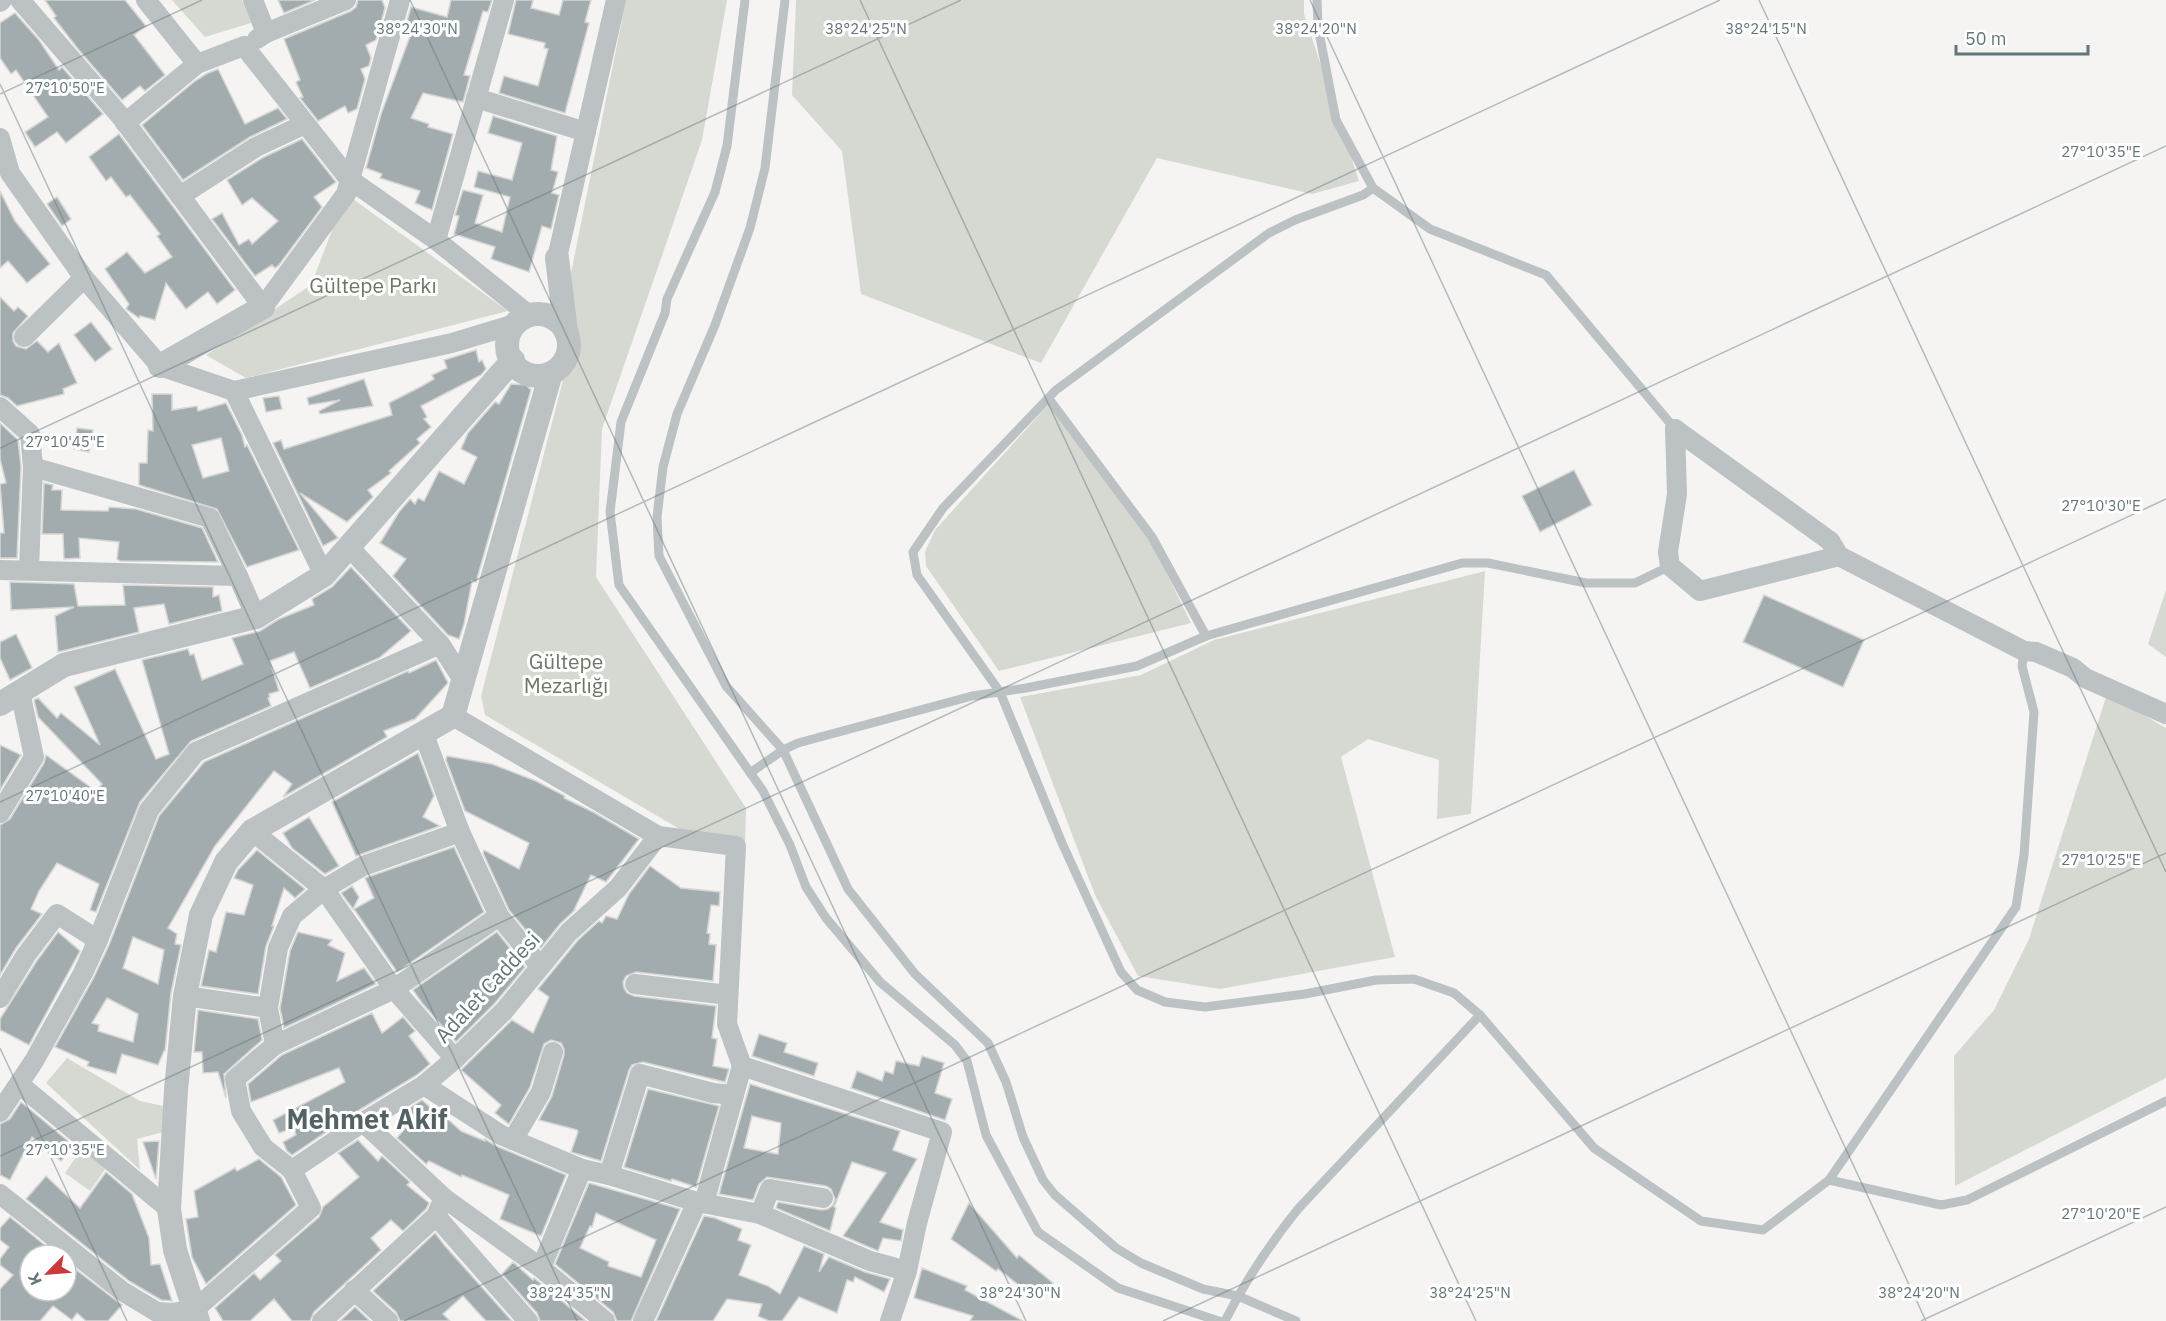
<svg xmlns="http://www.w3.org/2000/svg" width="2166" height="1321" font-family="'IBM Plex Sans',sans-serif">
	<rect width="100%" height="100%" fill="#f5f4f2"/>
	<g fill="#d6d9d1">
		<path d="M172,0H242L251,23L205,37Z"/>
		<path d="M626,0H727L702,140L602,429L596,577L746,808L745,846L683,831L485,715L481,696L575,334L570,278Z"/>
		<path d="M796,0H1304V14L1359,181L1312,194L1157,158L1041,363L861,294L842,151L792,95Z"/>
		<path d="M346,194L508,311L246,378L206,355L311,285Z"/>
		<path d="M1048,405L1152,543L1191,623L999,671L926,566L925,552L935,530Z"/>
		<path d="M1485,571L1471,814L1437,819L1439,760L1368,739L1341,757L1395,957L1220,989L1138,976L1095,895L1020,697L1141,675L1214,640Z"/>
		<path d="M2166,590V657L2148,644Z"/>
		<path d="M2107,694L2166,728V1078L1955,1186L1954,1056L1994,1010L2029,939Z"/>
		<path d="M67,1058L140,1101L168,1107L167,1131L137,1139L140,1170L46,1083Z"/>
		<path d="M83,1147L108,1165L90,1191L65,1173Z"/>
	</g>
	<g fill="#a2acae" stroke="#d6d6d4" stroke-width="1.5" fill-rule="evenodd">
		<path d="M45,0H125L146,26L134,35L165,75L145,91L140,86L122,100L78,49L54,18L56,16Z"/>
		<path d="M278,0H315L284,13Z"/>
		<path d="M358,0H382L385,8L376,40L366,45L371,58L369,66L361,69L365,79L357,109L348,113L345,106L318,121L300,98L303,97L296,82L300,80L284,39L351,11L356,7Z"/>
		<path d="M451,0H492L488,12L483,11L464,75L470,76L463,102L423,93L411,118L429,124L428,127L453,134L432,210L415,203L420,191L380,178L382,174L366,168L381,114L415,23L405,28L411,7L447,17Z"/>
		<path d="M516,0H533L531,8L559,15L563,0H591L585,22L589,23L565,113L499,93L504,76L538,86L548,49L544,48L545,43L508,34Z"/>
		<path d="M15,13L39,40L59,70L62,67L103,114L66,143L57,132L35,147L25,132L48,117L16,70L11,74L0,58V23Z"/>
		<path d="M218,69L245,124L278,108L287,119L250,137L183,180L142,125L195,81L206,74Z"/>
		<path d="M493,116L557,136L551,170L558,172L552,193L559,195L551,229L542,226L529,272L491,259L495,247L454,234L459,216L455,215L463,190L483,195L475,223L502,232L510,197L474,187L478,171L512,180L522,143L488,133Z"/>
		<path d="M119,134L235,290L217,304L208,292L186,309L166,283L155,320L140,316L139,318L126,309L129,304L105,269L127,252L145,273L172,257L157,236L160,234L130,195L126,197L111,177L106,181L89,157Z"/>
		<path d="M302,139L336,182L314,197L322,207L279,265L275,268L272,265L255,276L212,219L222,213L239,245L249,239L252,244L278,221L252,198L242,205L227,180L262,158Z"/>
		<path d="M0,191L15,221L50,264L27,283L8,261L0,268Z"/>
		<path d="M57,197L71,219L62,226L47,204Z"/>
		<path d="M0,297L14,311L18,307L28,316L13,333V341L16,346L26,349L37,341L48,352L59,343L77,383L63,389L64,394L17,406L8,398L0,395Z"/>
		<path d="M91,322L112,349L95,362L74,335Z"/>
		<path d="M476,350L479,362L482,360L486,369L481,375L421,406L427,417L424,419L431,427L417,439L420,443L389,471L391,473L368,490L373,497L347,522L300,493L338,538L323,546L273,443L281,440L284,449L392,415L389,403L422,386L434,379L432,375L447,368L444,360Z"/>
		<path d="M364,379L373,406L320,414L319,411L340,400L309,405L307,398Z"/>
		<path d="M511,384L526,385L531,390L476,582L472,581L464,624L459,639L448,635L393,576L406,559L380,543L399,512L410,499L415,504L418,498L424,501L439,471L464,484L477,457L461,449L468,433L495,402L499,404Z"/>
		<path d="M152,394H172V410L197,406L198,411L226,403L242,435L245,447L247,445L299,550L247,567L217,509L139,485V463H147L148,430L153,431ZM221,438L229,471L203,478L192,445Z"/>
		<path d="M279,396L282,409L266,412L263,398Z"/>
		<path d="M0,423L18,440L21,467L17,558H0V533H4L0,484L6,483L0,459Z"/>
		<path d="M77,428L93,430L89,452L74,449Z"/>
		<path d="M1574,470L1592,505L1540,532L1522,496Z"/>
		<path d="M44,483L53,485L52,490H62L61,510L108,511L109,507L136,509L202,528L218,562L120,561L117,559L119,542L79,538L80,558L64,559L63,534H42Z"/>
		<path d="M351,567L411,631L379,658L310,688L294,652L270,661L279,691L269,694L270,697L268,698L271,706L191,741L140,802L96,912L90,910L99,884L57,863L39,891L31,909L42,914L16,948L0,975V825L10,819L44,763L46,755L96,791L102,784L38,717L34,700L38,698L57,718L61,713L100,745L74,687L115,669L156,759L169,754L142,660L188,649L190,655L194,654L202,680L243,664L232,638L260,631L279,619L314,605L312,599L332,587Z"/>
		<path d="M10,582L74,584L78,606L125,605L123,585L213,587V597L219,595L222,611L169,624L164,604L134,608L139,632L58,652L55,616L74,607L11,610Z"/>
		<path d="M1764,595L1864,640L1843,687L1743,642Z"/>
		<path d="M16,634L32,668L10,680L0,658V642Z"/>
		<path d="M436,660L448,683L415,719L384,731L387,737L283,797L292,784L274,771L215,846L168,928L177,934L175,944L181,945L171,993L165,1051H164L158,1065L122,1054L116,1074L87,1066L89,1062L55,1047L93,979L109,945L159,816L204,762L408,671L409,673ZM133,937L164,950L158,984L123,968ZM107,998L138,1014L133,1042L98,1031L99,1025L92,1023Z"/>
		<path d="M0,745L21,755L0,790Z"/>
		<path d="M418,753L434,796L423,817L440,826L356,856L332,802Z"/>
		<path d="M447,756L492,764L536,781L565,796L564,798L595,813L639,839L606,882L591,875L574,910H575L560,924L541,948L509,910L483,853L484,850L519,869L529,843L465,811L446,760Z"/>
		<path d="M309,817L339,866L325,874L292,848L283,833Z"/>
		<path d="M454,847L484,912L397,972L354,909L374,898L365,878Z"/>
		<path d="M257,850L305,889L295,898L284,888L272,926H274L266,946L258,994L201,986L209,950L216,952L226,912L244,915L253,885L234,878L238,870Z"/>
		<path d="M650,866L681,888L720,892L719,906L711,905L707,933L710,934L709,944L716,945L713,981L636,972L626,976L623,982L624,988L627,993L634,996L716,1006L712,1038L717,1039L713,1066L729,1069L725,1082L643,1062L632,1065L629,1070L601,1161L571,1152L578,1132L577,1130L539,1120L552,1096L564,1055V1049L561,1043L551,1040L544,1044L530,1087L509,1124L495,1113L501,1105L461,1070L512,1020L533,1033L549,997L538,989L578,940L599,921L602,923L606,916L617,919L629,894Z"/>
		<path d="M352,886L359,897L353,909L341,893Z"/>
		<path d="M58,932L80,951L29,1045L0,1030V1019L36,962Z"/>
		<path d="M298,932L332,940L328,945L345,953L337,981L364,968L376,984L284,1028L280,1008L290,951Z"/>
		<path d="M497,932L525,967L495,1003L456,1042L422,1003L413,990Z"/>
		<path d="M198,1010L258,1019L262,1040L224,1074L226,1098L218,1072L203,1073L202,1052H194Z"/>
		<path d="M372,1013L382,1033L403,1017L415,1031L409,1036L430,1064L417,1075L356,1112L292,1155L287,1151L283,1142L296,1135L294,1128L279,1133L273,1120L345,1082L339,1068L251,1102L248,1084L282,1055Z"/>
		<path d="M759,1034L787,1043L784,1052L818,1063L814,1076L752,1056Z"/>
		<path d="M922,1056L944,1063L935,1093L952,1099L945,1120L851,1088L857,1071L882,1081L885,1071L893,1074L896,1061L919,1066Z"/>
		<path d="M750,1084L900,1131L893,1150L917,1159L880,1222L903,1230L901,1241L883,1238L878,1251L843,1236L886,1173L852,1162L834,1207L836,1208L830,1231L776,1208L778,1202L821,1210L828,1209L833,1205L835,1199L831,1189L826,1186L767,1177L759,1184L753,1200L719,1194ZM752,1116L781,1123L778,1154L744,1148Z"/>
		<path d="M648,1089L719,1106L696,1187L672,1179L671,1181L624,1167Z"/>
		<path d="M422,1100L440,1116L442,1114L461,1131L485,1141V1139L496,1146L566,1175L541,1236L500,1219L509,1195L462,1175L461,1177L429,1161L426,1164L397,1138L410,1122L401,1114Z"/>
		<path d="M21,1102L74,1146L61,1161L32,1137L10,1180L0,1175V1124L10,1119Z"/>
		<path d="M358,1140L378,1161L382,1156L410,1182L407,1185L429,1203L426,1209L403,1231L391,1220L371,1238L381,1250L314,1312L310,1321H292L274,1299L250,1321H223L215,1308L254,1273L260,1280L281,1261L275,1255L319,1217L323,1207L359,1177L338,1153Z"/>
		<path d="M159,1141L156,1179L143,1142Z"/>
		<path d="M259,1159L281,1177L296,1205L206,1284L192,1257L186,1219L198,1217L194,1191L235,1168L237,1171Z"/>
		<path d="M106,1172L132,1194L149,1238L151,1265L160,1264L172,1301L161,1300L129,1281L26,1199L46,1176L80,1208Z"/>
		<path d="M589,1183L680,1209L631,1321H617L613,1312L555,1264ZM596,1213L656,1240L641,1277L608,1266L609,1262L580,1248L590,1226L592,1227Z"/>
		<path d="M969,1203L1017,1258L1019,1255L1053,1283L1038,1300L998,1269L996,1271L951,1239Z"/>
		<path d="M704,1216L715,1218L742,1229L738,1240L751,1245L739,1275L768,1286L780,1294L804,1246L824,1254L819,1272L829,1257L865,1272L890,1279L884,1292L855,1277L853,1282L847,1280L837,1313L799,1297L782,1321H769L758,1316L762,1304L727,1299L713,1321H656Z"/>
		<path d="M10,1217L57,1255H30V1291H66V1262L122,1305L108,1321H86L77,1313L72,1320L53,1306L40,1321H0V1289L13,1275L0,1265V1259L9,1247L0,1240V1228Z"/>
		<path d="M435,1233L445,1246L512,1321H486L463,1296L443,1314L450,1321H400L396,1312L373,1291Z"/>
		<path d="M513,1262L533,1280L534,1278L586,1321H540L537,1313L502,1274Z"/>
		<path d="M922,1268L967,1286L965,1290L1023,1321H970L973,1316L914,1298Z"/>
		<path d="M355,1307L370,1321H340Z"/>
	</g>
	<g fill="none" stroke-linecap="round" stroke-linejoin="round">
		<g stroke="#bcc1c3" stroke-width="9">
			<path d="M745,0L727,146L715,192L667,299L665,313L621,422L610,512L619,585L763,791L790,845L806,887L826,918L880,982L955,1045L967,1061L986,1135L1038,1232L1118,1288L1219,1321"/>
			<path d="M785,0L765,168L750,228L715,325L677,414L663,467L657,517L659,556L726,686L783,750L848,889L915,974L988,1043L1006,1082L1023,1137L1043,1180L1055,1195L1116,1248L1141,1263L1203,1289L1238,1296L1296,1321"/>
			<path d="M1317,0L1318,27L1336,120L1373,188L1430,229L1546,275L1675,429"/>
			<path d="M1373,188L1363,195L1295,220L1269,233L1056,390L943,508L913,552L917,575L1000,692L1062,843L1121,972L1137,990L1165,1002L1205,1007L1305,994L1376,980L1414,979L1454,993L1480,1015L1594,1148L1701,1221L1763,1230L1829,1180L2016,907L2024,855L2034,712L2022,666L2024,651"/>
			<path d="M1049,399L1152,537L1206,636"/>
			<path d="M750,773L783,750L798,743L972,696L1026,688L1137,666L1206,636L1462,563H1488L1586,583H1635L1670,566"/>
			<path d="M1829,1180L1941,1205L1967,1200L2166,1101"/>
			<path d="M1225,1321C1245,1281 1270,1244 1298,1209L1480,1015"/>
		</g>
		<g stroke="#bcc1c3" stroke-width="20">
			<path d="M20,0L122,118L263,307L346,194L400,0"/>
			<path d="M146,0L197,64"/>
			<path d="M253,0L266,33L257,39"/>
			<path d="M0,2L2,0"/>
			<path d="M266,33L346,0"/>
			<path d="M476,98L586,132"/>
			<path d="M125,123L197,64L244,46L349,179L436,240L529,315"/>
			<path d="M0,138L10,173L84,278L160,366L234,391L452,343L515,324"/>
			<path d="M180,196L256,147L305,124"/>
			<path d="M436,240L504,0"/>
			<path d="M557,258L616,0"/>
			<path d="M24,337L84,278"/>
			<path d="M234,391L324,575"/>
			<path d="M0,407L30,434L33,467L29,569"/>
			<path d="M1675,429L1830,541L1839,556L2024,651L2036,652L2073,668L2085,678L2166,714"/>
			<path d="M1675,429L1677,494L1668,552L1670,566L1700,591L1839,556"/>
			<path d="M33,467L210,518L238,576"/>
			<path d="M348,546L440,644"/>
			<path d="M0,570L238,576L256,617"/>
			<path d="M453,716L658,836L618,888L569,932L504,1011L455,1059L424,1085L363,1122L444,1198L541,1268L605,1321"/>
			<path d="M423,732L460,832L499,916L540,966"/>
			<path d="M0,813L34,757L20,692"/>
			<path d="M252,831L324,889L394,989L455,1059"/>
			<path d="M658,836L736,846L727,1024L742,1066L942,1132L917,1223L907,1271L890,1321"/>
			<path d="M635,984L728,995"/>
			<path d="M185,996L268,1008"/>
			<path d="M0,998L26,955L57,914L98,940"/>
			<path d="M275,1045L268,1008L278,948L292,916L324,889L363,866L460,832"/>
			<path d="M19,1084L169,1209"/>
			<path d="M424,1085L501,1135L582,1169L609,1175L697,1202L760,1214L870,1261L907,1271"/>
			<path d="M0,1112L34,1061L83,973L98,940L149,810L196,752L440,644L463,680"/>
			<path d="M513,1140L541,1092L553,1052"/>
			<path d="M292,1170L363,1122"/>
			<path d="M609,1175L640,1074L713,1093L734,1095"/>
			<path d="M0,1194L122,1291L157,1312L172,1313L194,1310L311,1208L292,1170L263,1147L241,1111L235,1079L275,1045L394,989L499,916"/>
			<path d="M704,1203L742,1066"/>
			<path d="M760,1214L770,1189L823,1198"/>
			<path d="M436,1216L528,1321"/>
			<path d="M541,1268L582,1169"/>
			<path d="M354,1290L388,1321"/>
			<path d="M322,1321L436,1216L444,1198"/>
			<path d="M643,1321L697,1202"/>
		</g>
		<g stroke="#bcc1c3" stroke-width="24">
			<path d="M557,258L566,332"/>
			<circle cx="538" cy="345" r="31"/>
			<path d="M160,366L263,307"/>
			<path d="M0,704L64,665L256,617L324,575L513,360"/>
			<path d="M198,1321L175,1250L169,1209L176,1090L185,996L201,915L226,862L252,831L453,716L551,373"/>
		</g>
	</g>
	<path fill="none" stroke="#63757a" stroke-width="1.5" stroke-opacity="0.45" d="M410,0L1026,1321M860,0L1476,1321M1310,0L1926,1321M1759,0L2166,872M0,84L577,1321M0,94L202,0M0,448L961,0M0,802L1720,0M0,1048L127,1321M0,1156L2166,146M404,1321L2166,499M1163,1321L2166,853M1921,1321L2166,1207"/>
	<g text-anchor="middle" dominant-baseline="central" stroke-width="6" stroke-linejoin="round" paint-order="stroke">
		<g font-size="21" fill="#6d7765" stroke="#fff">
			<text x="373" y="285">Gültepe Parkı</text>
			<text x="566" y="661">Gültepe<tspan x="566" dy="24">Mezarlığı</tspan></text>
		</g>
		<g font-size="21" fill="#63757a" stroke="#fff">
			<text transform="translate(487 987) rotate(-47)">Adalet Caddesi</text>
		</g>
		<g font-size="27" font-weight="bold" fill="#546265" stroke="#fff">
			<text x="367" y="1118">Mehmet Akif</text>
		</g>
	</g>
	<g font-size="15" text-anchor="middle" fill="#63757a" stroke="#fff" stroke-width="6" stroke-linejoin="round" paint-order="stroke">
		<text x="417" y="34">38°24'30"N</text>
		<text x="866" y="34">38°24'25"N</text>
		<text x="1316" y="34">38°24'20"N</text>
		<text x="1766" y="34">38°24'15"N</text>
		<text x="65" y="93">27°10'50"E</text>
		<text x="2101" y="157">27°10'35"E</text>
		<text x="65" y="447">27°10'45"E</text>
		<text x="2101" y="511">27°10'30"E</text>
		<text x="65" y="801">27°10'40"E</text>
		<text x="2101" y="865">27°10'25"E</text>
		<text x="65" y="1155">27°10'35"E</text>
		<text x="2101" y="1219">27°10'20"E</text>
		<text x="570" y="1298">38°24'35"N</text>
		<text x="1020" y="1298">38°24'30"N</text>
		<text x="1470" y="1298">38°24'25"N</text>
		<text x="1919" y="1298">38°24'20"N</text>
	</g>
	<g transform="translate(48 1273) rotate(245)"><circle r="28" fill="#ffffff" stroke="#c1c8ca" stroke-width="1.5"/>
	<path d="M0-4.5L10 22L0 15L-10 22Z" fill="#cd3939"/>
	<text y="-9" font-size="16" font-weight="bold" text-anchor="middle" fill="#63757a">K</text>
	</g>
	<path d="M1956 45v9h132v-9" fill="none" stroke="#63757a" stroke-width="3"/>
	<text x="1965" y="45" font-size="18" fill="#63757a" stroke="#ffffff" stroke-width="4.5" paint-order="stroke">50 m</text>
</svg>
